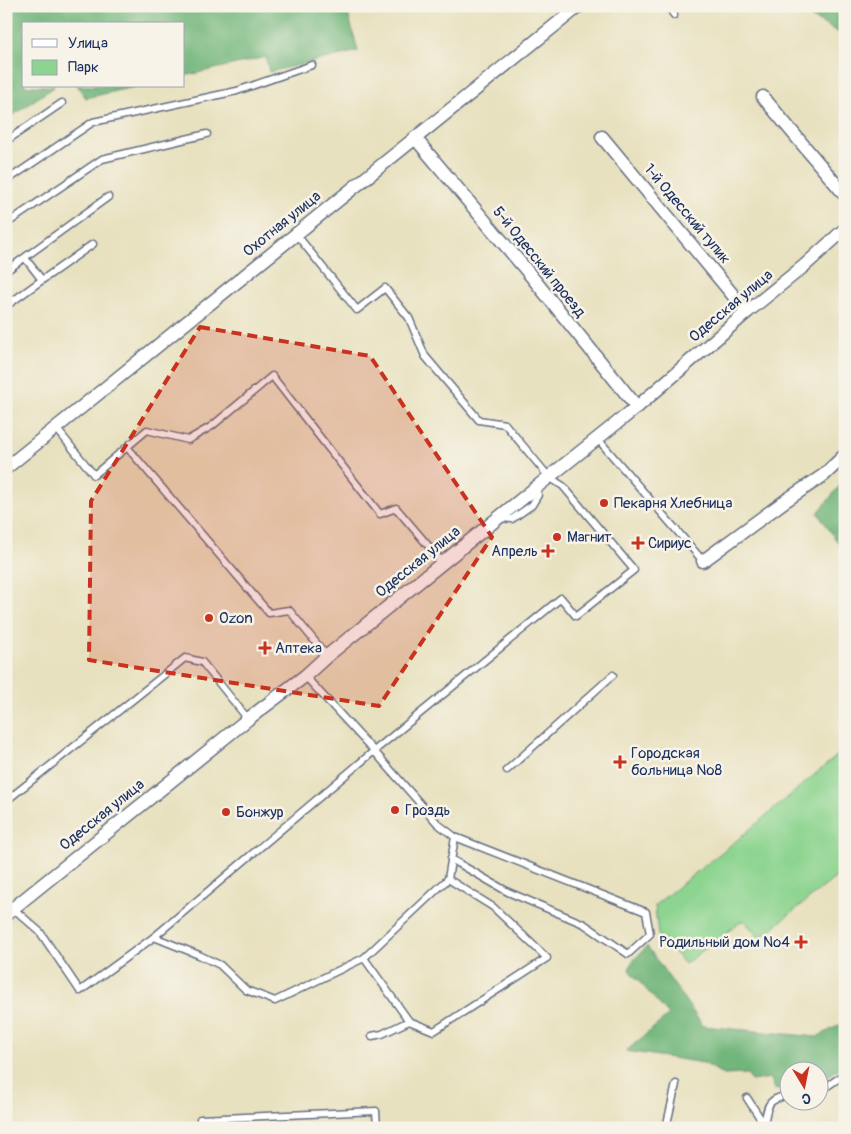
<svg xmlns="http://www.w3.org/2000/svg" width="851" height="1134" font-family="Pangolin,sans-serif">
	<rect width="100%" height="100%" fill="#f7f3e8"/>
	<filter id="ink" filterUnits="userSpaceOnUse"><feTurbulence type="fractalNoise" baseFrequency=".02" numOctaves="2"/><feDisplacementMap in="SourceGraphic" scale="10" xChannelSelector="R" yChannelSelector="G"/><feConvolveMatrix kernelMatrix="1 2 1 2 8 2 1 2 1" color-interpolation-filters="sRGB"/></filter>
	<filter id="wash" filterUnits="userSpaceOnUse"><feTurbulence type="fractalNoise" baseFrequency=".0096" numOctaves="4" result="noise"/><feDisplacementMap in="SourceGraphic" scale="20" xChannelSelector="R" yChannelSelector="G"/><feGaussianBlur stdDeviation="1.12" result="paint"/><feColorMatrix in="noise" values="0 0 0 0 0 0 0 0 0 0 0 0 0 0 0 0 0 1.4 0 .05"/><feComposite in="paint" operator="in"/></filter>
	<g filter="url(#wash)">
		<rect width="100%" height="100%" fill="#e8e1bf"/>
		<path fill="#8cd48f" stroke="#548276" d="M845,749V870L760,938L743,920L685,964L658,935L655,905L737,840Z"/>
		<g fill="#71b67a" stroke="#46726c">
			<path d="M6,6H346L358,51L269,72L266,57L184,76V24H24V86H55L7,119Z"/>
			<path d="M791,6H845V36Z"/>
			<path d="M77,86H138L86,98Z"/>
			<path d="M845,479V553L818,513Z"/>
			<path d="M647,946L703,1026L817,1037L845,1022V1064L823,1080L819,1081L818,1072H788V1090H787L774,1089L771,1078L751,1081L747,1074L724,1075L704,1063L626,1051L669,1015L629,970L632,962Z"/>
		</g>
	</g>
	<g filter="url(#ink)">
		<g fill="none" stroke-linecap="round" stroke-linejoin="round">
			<defs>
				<g id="service">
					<path d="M668,6L674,15"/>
					<path d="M6,141L62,103"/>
					<path d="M6,181L93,122L237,91L312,65"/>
					<path d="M6,224L102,159L207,134"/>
					<path d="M25,258L42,280L93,244"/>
					<path d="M6,271L108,197"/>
					<path d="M6,306L42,280"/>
					<path d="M56,428L94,475L147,430L188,440L212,426L272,376L380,514L396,508L443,563"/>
					<path d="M597,438L703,561"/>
					<path d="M127,447L269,613L289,610L327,656"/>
					<path d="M500,518L512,519L532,505L538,495L535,488"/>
					<path d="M507,770L613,675"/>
					<path d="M6,801L185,658L202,662L248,719"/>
					<path d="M451,859L508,892L584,924L628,954L650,934L646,912L455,837"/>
					<path d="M6,902L40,932L80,991L154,937L374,751L305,676"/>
					<path d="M154,937L199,955L220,965L246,990L275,1001L364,958L448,879L455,837L438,824L374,751L561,598L576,616L634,570L563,486L549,477L505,424L479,420L425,356L409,318L385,288L357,310L296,234"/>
					<path d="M364,958L409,1021L434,1031L547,958L493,907L448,879"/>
					<path d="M372,1036L382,1034L409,1021"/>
					<path d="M818,1088L826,1087L845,1074"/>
					<path d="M747,1098L764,1124"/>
					<path d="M764,1124C768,1104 767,1100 788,1095"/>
					<path d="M201,1128L200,1119L376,1111L377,1128"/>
					<path d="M666,1128L676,1084"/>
					<path d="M844,1128L845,1127"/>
				</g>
				<g id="minor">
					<path d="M763,97L845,195"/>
					<path d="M602,137L747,312"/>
					<path d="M415,138L527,271L637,407"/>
					<path d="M6,468L579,6"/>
					<path d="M703,561L785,501L824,475L845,455"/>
					<path d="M6,914L248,719L305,676L327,656L549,477L637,407L747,312L804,266L845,229"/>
				</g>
			</defs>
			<use href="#service" stroke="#636d80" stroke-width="9"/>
			<use href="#minor" stroke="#636d80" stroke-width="15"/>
			<use href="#service" stroke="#fff" stroke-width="6"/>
			<use href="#minor" stroke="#fff" stroke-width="12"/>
		</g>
	</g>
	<path fill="#c8321e" fill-opacity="0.2" stroke="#c8321e" stroke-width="4" stroke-dasharray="10 6" stroke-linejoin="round" d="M200,327L370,356L492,537L379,706L89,660L91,501Z"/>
	<g fill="#c8321e" stroke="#f7f3e8" stroke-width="2">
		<circle cx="604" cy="503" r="5"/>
		<circle cx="557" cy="537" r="5"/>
		<path d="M635.5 535.5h5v5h5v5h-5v5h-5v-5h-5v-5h5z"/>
		<path d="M545.5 543.5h5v5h5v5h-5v5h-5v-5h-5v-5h5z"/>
		<circle cx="209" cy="618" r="5"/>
		<path d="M262.5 640.5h5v5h5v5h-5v5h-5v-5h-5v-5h5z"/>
		<path d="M617.5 754.5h5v5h5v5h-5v5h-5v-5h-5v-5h5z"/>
		<circle cx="395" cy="810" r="5"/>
		<circle cx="226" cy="812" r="5"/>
		<path d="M798.5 934.5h5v5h5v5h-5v5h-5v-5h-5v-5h5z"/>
	</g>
	<g text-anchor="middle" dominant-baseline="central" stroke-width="5" stroke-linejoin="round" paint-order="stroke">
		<g font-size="15" fill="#1b2f5e" stroke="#f7f3e8">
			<text transform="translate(687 214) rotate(50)">1-й Одесский тупик</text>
			<text transform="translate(282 224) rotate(-39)">Охотная улица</text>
			<text transform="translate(539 262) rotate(51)">5-й Одесский проезд</text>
			<text transform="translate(731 306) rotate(-40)">Одесская улица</text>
			<text transform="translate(418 562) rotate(-39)">Одесская улица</text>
			<text transform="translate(102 815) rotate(-39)">Одесская улица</text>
		</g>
		<g font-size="15" fill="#1b2f5e" stroke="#f7f3e8" text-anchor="start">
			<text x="614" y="503">Пекарня Хлебница</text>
			<text x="567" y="537">Магнит</text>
			<text x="648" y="543">Сириус</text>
			<text x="538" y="551" text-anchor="end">Апрель</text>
			<text x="219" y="618">Ozon</text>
			<text x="275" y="648">Аптека</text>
			<text x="631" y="753">Городская<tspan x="631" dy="17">больница №8</tspan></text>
			<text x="405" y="810">Гроздь</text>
			<text x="236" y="812">Бонжур</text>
			<text x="790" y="942" text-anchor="end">Родильный дом №4</text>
		</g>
	</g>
	<rect width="851" height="1134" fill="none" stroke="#f7f3e8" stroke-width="25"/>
	<rect x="22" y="22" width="162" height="65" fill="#f7f3e8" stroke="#9fa5b1"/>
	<rect x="32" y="39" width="25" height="8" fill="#ffffff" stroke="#9fa5b1"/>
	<text x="68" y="48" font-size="15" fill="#1b2f5e">Улица</text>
	<rect x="32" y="60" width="25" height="15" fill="#8cd48f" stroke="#9fa5b1"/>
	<text x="68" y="72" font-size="15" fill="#1b2f5e">Парк</text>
	<g transform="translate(804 1086) rotate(170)"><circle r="24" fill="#f7f3e8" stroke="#9fa5b1"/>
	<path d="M0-4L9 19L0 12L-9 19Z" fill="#c8321e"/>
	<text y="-8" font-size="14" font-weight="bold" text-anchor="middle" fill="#1b2f5e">С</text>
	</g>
</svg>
